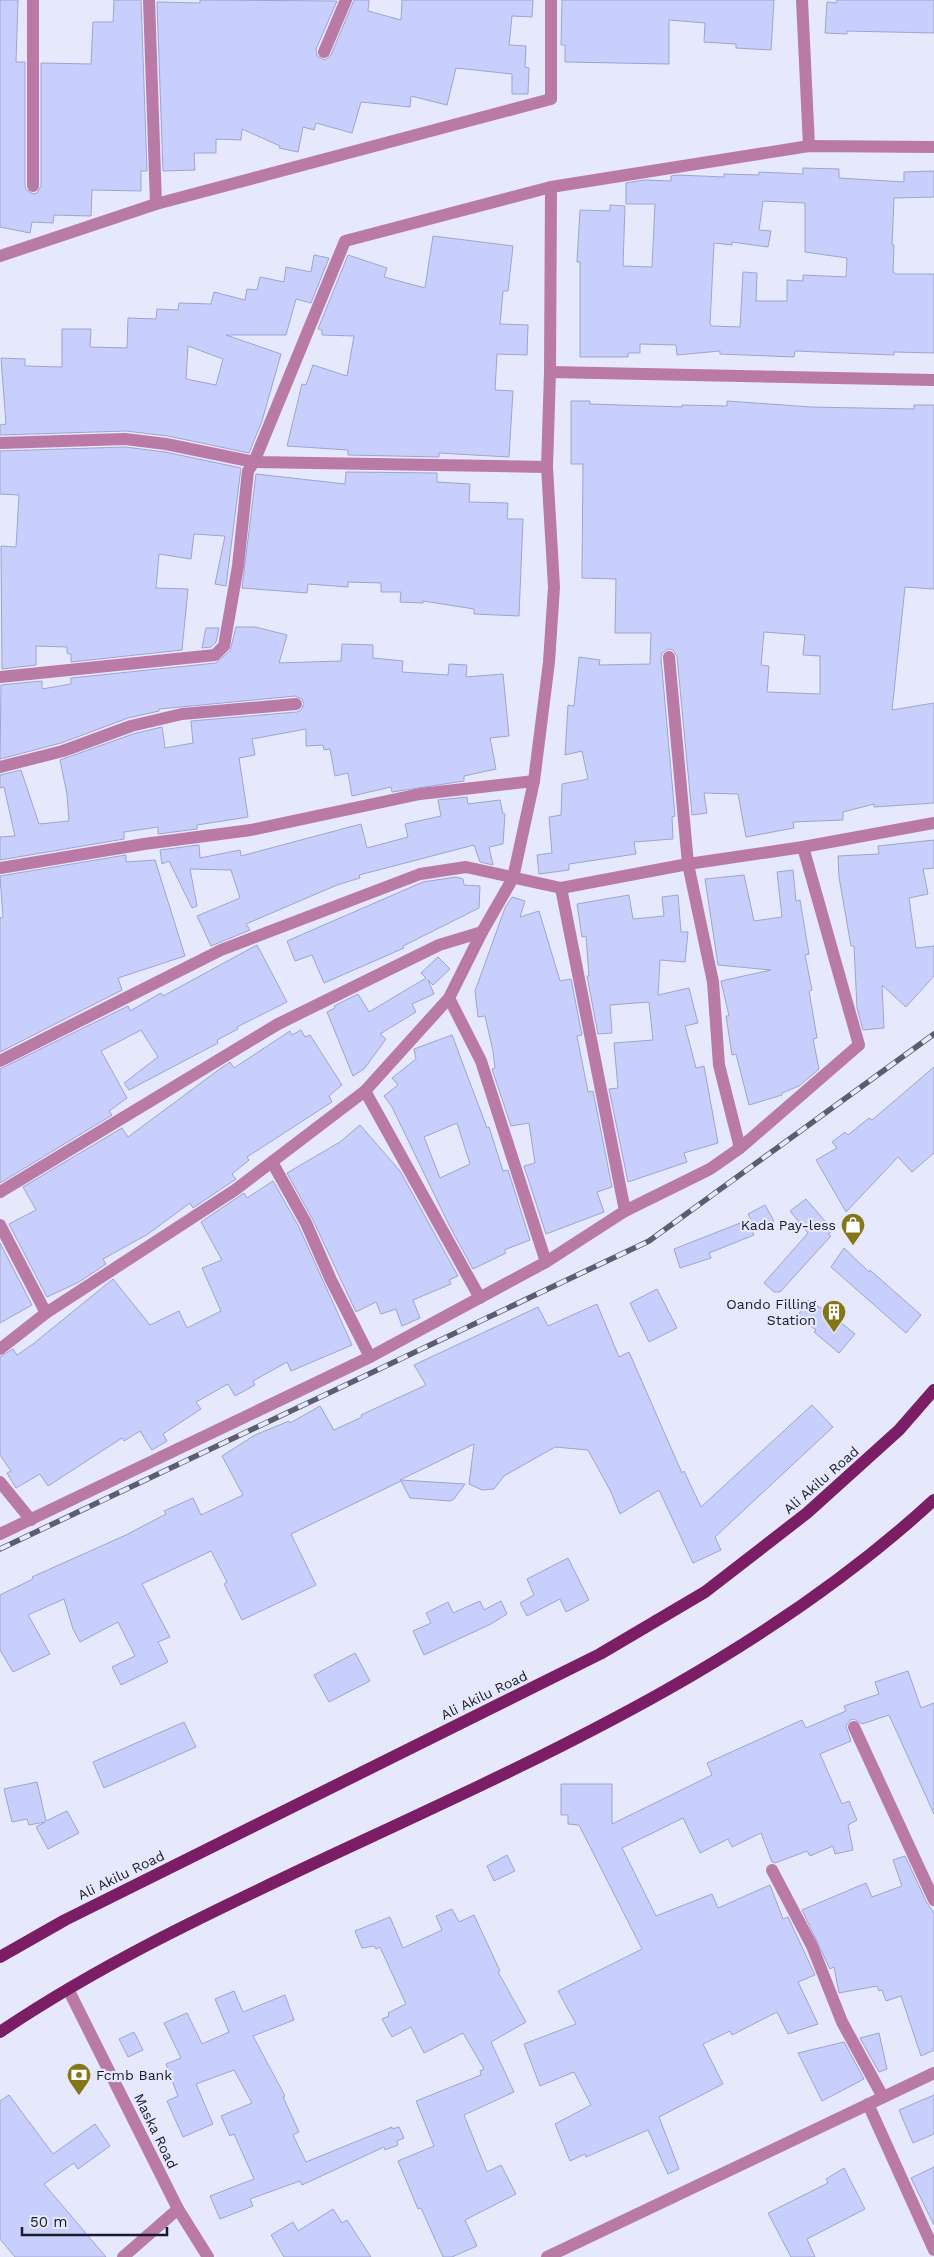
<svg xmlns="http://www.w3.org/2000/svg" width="934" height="2257" font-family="'Work Sans',sans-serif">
	<rect width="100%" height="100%" fill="#e6e8fb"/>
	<g fill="#c9cffd" stroke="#9fa4cf" fill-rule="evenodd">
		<path d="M0,0H18L16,62H25V186L26,190L33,194L37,193L41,186V63L91,64L93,22H113L114,0H141L147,171H141V191L92,190L91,216L54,215L53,223L32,222L30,233L0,227Z"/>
		<path d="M200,0L337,1L316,49L317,56L325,60L331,55L354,0H369L368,11L401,20L402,0H533L532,17L512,16L509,45L526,46L525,67L529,68L528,94H512V74L456,68L447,105L411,96L410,107L361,102L352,133L316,123L314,130L303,127L298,152L279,148L280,146L242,129L241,140L216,139V153H194L195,170L163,171L157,2L200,3Z"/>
		<path d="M562,0H774L771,50L736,48V44L704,42L705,23L669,20V64L565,62V45H561Z"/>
		<path d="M837,0H934V33L847,31V34L825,33L827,2L836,3Z"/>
		<path d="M803,168L839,169V178L904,182V172L934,171V197L894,198L892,245H894L893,272L896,274H934V353L894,352V355L795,351L794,357L720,354V351L677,355L676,345L640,344V353H628V357H580V262H577L580,210L610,211V205L625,206L623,266L652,267L655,204H626V183L644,180L671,181V176L678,175L724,177V174L759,175V172L803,174ZM763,201L805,203V252L847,258L846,277L803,275V281L787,280V301H756L757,273L743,272L740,327L712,326L710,324L714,243L732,245V242L768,247L771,231L759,230Z"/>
		<path d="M433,236L513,246L508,291H503L500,324L528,325L527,355L497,354L495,390L513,391L509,457L439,453V457L348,455V450L287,446L302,384L306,385L313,365L347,376L354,336L322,335V330L318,329L348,255L387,268L384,277L425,288Z"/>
		<path d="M314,255L329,258L311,303L296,299L286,335H226L281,354L262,421L249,453L168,436L126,431L0,435V425L6,424L1,358L25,359V366L62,367V329H91L90,347L127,348L128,318L156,319L157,309L178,310L179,303L211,304L214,292L245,300L247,289L257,290L260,277L284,282L286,267L311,272ZM188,346L223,359L216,385L186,379Z"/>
		<path d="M571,401H590V404L682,407V405L727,406V401L811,407L914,409V405H934V589L905,587L892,710L934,703V803L874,807V804L843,812V820L793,822L794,828L746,837L738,794L704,793L707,813L692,815L677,656L673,650L668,649L662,653L661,658L675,816L672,817L673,839L634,842L636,854L569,864V870L539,874L537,855L552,853L549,817L561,815L562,784L588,779L582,751L565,755L568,705L574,706L579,657L600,660L599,665L650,664L651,633H615L616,579L582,578L583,464H571ZM764,632L805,635L803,655L820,656V694L767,692L769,666L761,665Z"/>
		<path d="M125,447L165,452L241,468L226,586L215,584L225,536L194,534L191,559L159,554L156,588L188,589L182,650L71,662V654L67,653V647L36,646V665L2,669L1,546L16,547L19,495L0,494V451Z"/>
		<path d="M346,472L437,473V482L470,484L469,502L508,503L507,519H523L519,616L474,614V609L423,601V603L400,602L401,592H381V583L348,582V587L308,584L307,593L242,588L256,474L345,484Z"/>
		<path d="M236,627H255L287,635L279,663L341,661L342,644L373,645V658L403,661L402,672L448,675L449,664L467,665L466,677L503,674L509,736L490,738L496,769L464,776V781L392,792L391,787L352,796L348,773L335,776L330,749L324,750L323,745L306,746V729L252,739L255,755L239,758L248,817L197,825V829L158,834V827L124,832V839L0,860V837L15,836L4,787L0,788V775L21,770L39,824L69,821L67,794L60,760L133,734L162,727L165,748L193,743L191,721L297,712L301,710L304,704L302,699L295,696L159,709V711L128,718L61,743L0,759L1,685L42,681V689L71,684V678L216,663L230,651Z"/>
		<path d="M206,628H219L216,642L211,647L202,648Z"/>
		<path d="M467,797L468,804L500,800L503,814H505L503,844L489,847L493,865L480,862L474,845L359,875L360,878L337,885L246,924L250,930L211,946L197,916L240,898L231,870L190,869L197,906L192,908L169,861L162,864L160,850L199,845L200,858L240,850L241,856L361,824L367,848L408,837L405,824L441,816L438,800Z"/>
		<path d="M934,840V868L923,869L928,894L909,898L916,948L934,946V976L906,1007L882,985L884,1028L863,1030L857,1008L854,946H851L839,877L838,856L879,854L878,846Z"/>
		<path d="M126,855V862L155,860L185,956L118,978L122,990L0,1052V918L3,917L0,876Z"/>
		<path d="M793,870L796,901L800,900L809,954L805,955L812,990L809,991L817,1038L813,1039L819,1069L799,1086L782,1093V1095L749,1105L736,1054L732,1055L726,1016H729L721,981L771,970L718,965L705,879L744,875L754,921L782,917L777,872Z"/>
		<path d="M456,877L463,879L464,885L480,886L479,908L403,946L404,948L324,983L312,955L295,961L287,941L423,882Z"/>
		<path d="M629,895L633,919L664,916L662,897L678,895L681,932H688L685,962L660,960L658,995L689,988L698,1023L685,1026L696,1068L704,1066L718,1143L684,1153L687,1162L628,1182L609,1089L618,1088L614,1043L653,1040L649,1002L610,1005L612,1033L598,1034L587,976H589L586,936L582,937L577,904Z"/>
		<path d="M512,897L525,901L520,917L539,911L560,981L571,979L582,1035L577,1036L588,1092L593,1091L612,1187L597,1192L604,1212L546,1234L524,1166L535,1163L529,1123L511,1126L492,1069L495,1068L493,1051L485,1016L478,1017L475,991L505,908Z"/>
		<path d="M257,945L287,1002L237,1027L238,1029L217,1040L218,1043L129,1090L124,1083L158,1057L141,1030L101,1051L127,1098L109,1111L112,1115L0,1183V1069L128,1006L130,1011L161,993L163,996Z"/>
		<path d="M438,957L450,969L433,985L428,980L434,994L412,1004L416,1012L380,1034L386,1039L364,1069L353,1076L327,1012L335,1008L334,1006L358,994L369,1012L426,978L421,973Z"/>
		<path d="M301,1030L305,1037L310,1035L342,1085L329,1096L332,1102L247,1157L249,1160L232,1174L236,1179L230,1183L193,1208L190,1203L148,1234L103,1259L106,1264L79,1282L47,1297L9,1224L36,1210L23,1187L122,1128L128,1137L217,1071L230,1062L234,1068L290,1031L292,1035Z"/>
		<path d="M452,1035L487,1128L489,1127L503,1171L508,1170L530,1240L504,1250L506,1253L473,1269L449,1225L392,1107L384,1096L398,1085L392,1078L416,1059L414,1049ZM457,1123L470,1164L440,1178L424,1137Z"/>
		<path d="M934,1067V1153L912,1172L898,1157L846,1212L816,1160L837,1148L832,1142L845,1132L848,1135L869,1118L872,1120Z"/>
		<path d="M360,1125L400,1171L458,1276L449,1280L451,1284L413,1300L420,1318L402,1326L396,1309L381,1314L376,1302L356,1312L313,1220L287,1173L340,1142Z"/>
		<path d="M273,1181L299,1227L352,1345L291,1371L287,1362L253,1381L255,1385L235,1396L228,1384L196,1402L201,1409L163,1434L167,1441L152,1450L140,1431L124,1441L122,1438L48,1486L40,1474L16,1488L7,1473L11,1471L0,1455V1357L13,1349L17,1355L33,1344L113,1279L150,1325L179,1311L187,1328L221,1311L202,1268L222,1260L201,1222L244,1193L247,1198Z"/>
		<path d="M806,1199L831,1228L832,1231L828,1234L831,1236L780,1292H774L764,1283L808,1233L790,1211Z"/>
		<path d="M765,1205L774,1221L757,1231L748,1214Z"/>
		<path d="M748,1220L754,1235L709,1253L711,1258L680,1268L674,1249Z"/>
		<path d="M0,1243L32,1305L0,1323Z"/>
		<path d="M844,1248L869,1272L870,1270L921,1315L906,1333L831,1267Z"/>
		<path d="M657,1289L677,1328L649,1342L630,1303Z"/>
		<path d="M808,1300L829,1313L855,1334L839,1353L814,1332L816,1330L797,1317Z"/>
		<path d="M597,1304L619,1357L629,1352L682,1473L684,1471L701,1507L812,1405L833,1427L715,1537L721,1550L693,1563L659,1490L620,1514L611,1492L588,1450L555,1447L504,1476L494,1489L482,1490L469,1484L474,1444L400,1480L465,1484L454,1499L450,1501L410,1498L401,1481L291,1534L316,1585L242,1620L224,1584L227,1582L211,1551L142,1584L170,1637L158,1642L168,1662L121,1685L112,1667L135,1656L118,1622L80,1642L73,1629L64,1599L28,1615L50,1654L13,1672L0,1650V1595L33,1579L32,1577L126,1535L166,1514L164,1511L193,1498L201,1515L243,1495L222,1456L255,1435L289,1421L290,1423L320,1406L334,1430L362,1417L361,1415L426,1385L414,1365L538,1307L548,1326Z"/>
		<path d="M568,1558L589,1600L566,1612L560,1599L527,1616L520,1603L534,1595L527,1579Z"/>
		<path d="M480,1601L484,1610L501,1601L507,1614L491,1624L424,1655L413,1631L431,1623L426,1613L448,1602L453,1613Z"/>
		<path d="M355,1653L370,1681L329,1702L314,1675Z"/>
		<path d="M908,1671L921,1708L934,1703V1814L889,1715L862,1724L854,1719L850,1720L846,1726L851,1741L820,1754L842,1804L849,1801L857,1820L848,1825L853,1850L835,1854L833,1846L810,1856L807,1851L775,1863L772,1862L761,1833L732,1847L728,1839L700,1853L683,1818L622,1848L656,1916L712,1894L718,1908L770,1885L783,1919L788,1917L815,1975L798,1982L818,2024L788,2034L777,2012L732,2035L730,2031L703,2044L723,2084L659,2117L679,2169L668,2174L648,2130L586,2157L585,2154L570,2161L555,2124L591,2105L574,2072L540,2086L524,2044L576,2024L558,1991L642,1949L579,1825L568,1824V1815H561V1784H612V1824L712,1775L707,1763L802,1720L806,1728L846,1711L844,1706L879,1694L875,1682Z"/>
		<path d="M184,1722L196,1747L104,1788L93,1762Z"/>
		<path d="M37,1782L46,1821L67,1811L79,1833L48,1849L36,1827L45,1822L29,1825L27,1819L12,1822L4,1789Z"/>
		<path d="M507,1855L515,1871L494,1881L487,1866Z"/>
		<path d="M905,1856L927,1903L934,1913V2050L921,2056L901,1996L886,2001L882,1990L879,1991L877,1986L839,1993L834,1967L830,1969L802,1910L866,1883L872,1897L902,1886L893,1860Z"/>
		<path d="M452,1909L459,1922L474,1915L500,1971L498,1972L526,2022L491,2042L514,2092L464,2115L487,2172L501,2165L516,2194L465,2220L477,2246L452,2257H443L421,2208L418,2209L398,2161L434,2146L416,2101L481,2075L480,2071L484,2069L463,2033L424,2053L411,2027L392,2037L382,2019L389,2016L388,2013L406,2004L380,1947L376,1949L374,1946L362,1948L355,1931L390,1917L403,1948L442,1930L436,1916Z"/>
		<path d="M234,1991L243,2012L285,1995L294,2020L253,2036L285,2096L283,2097L299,2132L293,2135L306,2162L392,2127V2129L399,2127L404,2138L397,2141L398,2145L385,2150L384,2147L302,2185L300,2181L250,2199L253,2206L220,2219L210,2196L254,2179L234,2134L230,2136L221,2116L252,2103L234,2070L196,2084L213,2124L183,2137L167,2101L178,2096L166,2064L181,2058L164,2023L187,2013L202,2044L229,2032L215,1999Z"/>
		<path d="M134,2032L143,2050L128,2057L119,2039Z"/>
		<path d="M879,2033L887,2069L879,2072L860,2038Z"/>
		<path d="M844,2042L864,2079L822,2101L798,2053Z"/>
		<path d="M9,2095L53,2154L95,2124L110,2146L78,2169L74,2163L44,2184L106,2257H15L0,2239V2101Z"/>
		<path d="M934,2095V2134L913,2143L899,2110Z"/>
		<path d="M934,2167V2225L911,2178Z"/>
		<path d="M844,2168L865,2209L807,2239L815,2257H791L768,2213L828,2183L826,2179Z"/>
		<path d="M333,2209L342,2223L347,2220L371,2257H284L271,2235L293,2222L298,2231Z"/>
	</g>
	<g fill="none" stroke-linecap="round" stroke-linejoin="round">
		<g stroke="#ba7aa6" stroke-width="12">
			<path d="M149,0L156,204"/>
			<path d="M802,0L809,146"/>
			<path d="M324,52L346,0"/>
			<path d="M33,186V0"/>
			<path d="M0,256L156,204L551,99V0"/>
			<path d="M550,372L934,380"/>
			<path d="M0,443L125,439L166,444L254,462L547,467"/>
			<path d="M669,657L688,864L713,982L719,1065L740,1148"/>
			<path d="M0,677L215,655L224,646L238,566L248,471L254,462L345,241L551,187L809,146L934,147"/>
			<path d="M0,767L63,751L131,726L182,714L296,704"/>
			<path d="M0,868L144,844L251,830L420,794L534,781"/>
			<path d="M561,888L625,1211"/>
			<path d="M449,998L481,1061L546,1262"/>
			<path d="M0,1061L221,950L420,874L466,867L561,888L688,864L803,847L934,823"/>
			<path d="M365,1091L480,1298"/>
			<path d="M272,1162L306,1223L331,1280L370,1357"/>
			<path d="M0,1192L278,1024L439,945L482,932"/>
			<path d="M0,1225L46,1313"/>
			<path d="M0,1349L46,1313L235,1190L365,1091L449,998L482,932L513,878L534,781L549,662L554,587L547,467L550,372L551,187"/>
			<path d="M0,1482L31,1520"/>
			<path d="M0,1534L370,1357L546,1262L625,1211L710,1169L740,1148L859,1045L803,847"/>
			<path d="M854,1727L934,1900"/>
			<path d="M772,1870L812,1946L842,2022L883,2097"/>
			<path d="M868,2104L934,2250"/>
			<path d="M123,2257L178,2209"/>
		</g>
		<g stroke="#ba7aa6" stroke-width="12">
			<path d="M68,1989L178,2209L208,2257"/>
			<path d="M547,2257L934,2073"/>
		</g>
		<g stroke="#7b1e65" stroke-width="12">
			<path d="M0,1957L65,1920L600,1654L705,1592L807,1513L899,1430L934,1390"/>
			<path d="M0,2032C99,1965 207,1914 315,1863C535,1760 753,1666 934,1500"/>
		</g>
		<defs>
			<path id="rail" d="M0,1549L649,1241L934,1034"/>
		</defs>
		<use href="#rail" stroke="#5c5e6e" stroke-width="5.5"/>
		<use href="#rail" stroke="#e6e8fb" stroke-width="4" stroke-dasharray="11" stroke-linecap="butt"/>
	</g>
	<defs>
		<symbol id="shop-pin" viewBox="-11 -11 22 30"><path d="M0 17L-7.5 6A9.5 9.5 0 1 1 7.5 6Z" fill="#847517" stroke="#e6e8fb"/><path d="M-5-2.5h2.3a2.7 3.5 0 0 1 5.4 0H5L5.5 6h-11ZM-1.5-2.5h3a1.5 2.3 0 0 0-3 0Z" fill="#fff"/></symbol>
		<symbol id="building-pin" viewBox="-11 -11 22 30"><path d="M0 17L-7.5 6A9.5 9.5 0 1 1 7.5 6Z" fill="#847517" stroke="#e6e8fb"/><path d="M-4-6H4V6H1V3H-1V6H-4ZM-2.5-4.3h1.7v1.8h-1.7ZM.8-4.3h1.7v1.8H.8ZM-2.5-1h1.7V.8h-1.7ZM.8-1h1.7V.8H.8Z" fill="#fff"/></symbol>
		<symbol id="bank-pin" viewBox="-11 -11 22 30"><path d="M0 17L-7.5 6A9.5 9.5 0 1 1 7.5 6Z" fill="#847517" stroke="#e6e8fb"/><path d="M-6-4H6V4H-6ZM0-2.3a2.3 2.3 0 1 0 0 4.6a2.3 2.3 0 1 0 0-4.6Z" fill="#fff"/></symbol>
	</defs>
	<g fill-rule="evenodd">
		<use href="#shop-pin" x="839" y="1211" width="28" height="38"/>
		<use href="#building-pin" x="820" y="1298" width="28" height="38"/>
		<use href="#bank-pin" x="65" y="2061" width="28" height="38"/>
	</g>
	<g text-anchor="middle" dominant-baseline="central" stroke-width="4.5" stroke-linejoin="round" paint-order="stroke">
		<g font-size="14" fill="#191b2a" stroke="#e6e8fb" text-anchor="end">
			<text x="836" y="1225">Kada Pay-less</text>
			<text x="816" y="1304">Oando Filling<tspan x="816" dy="16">Station</tspan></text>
			<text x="96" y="2075" text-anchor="start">Fcmb Bank</text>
		</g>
		<g font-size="14" fill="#191b2a" stroke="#e6e8fb">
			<text transform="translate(821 1480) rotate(-41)">Ali Akilu Road</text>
			<text transform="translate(484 1695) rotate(-26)">Ali Akilu Road</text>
			<text transform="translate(121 1875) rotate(-26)">Ali Akilu Road</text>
			<text transform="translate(156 2131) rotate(64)">Maska Road</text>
		</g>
	</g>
	<path d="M22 2227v8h145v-8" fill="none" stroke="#191b2a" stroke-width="2.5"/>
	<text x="30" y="2227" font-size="15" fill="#191b2a" stroke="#e6e8fb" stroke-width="4" paint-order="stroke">50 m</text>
</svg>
